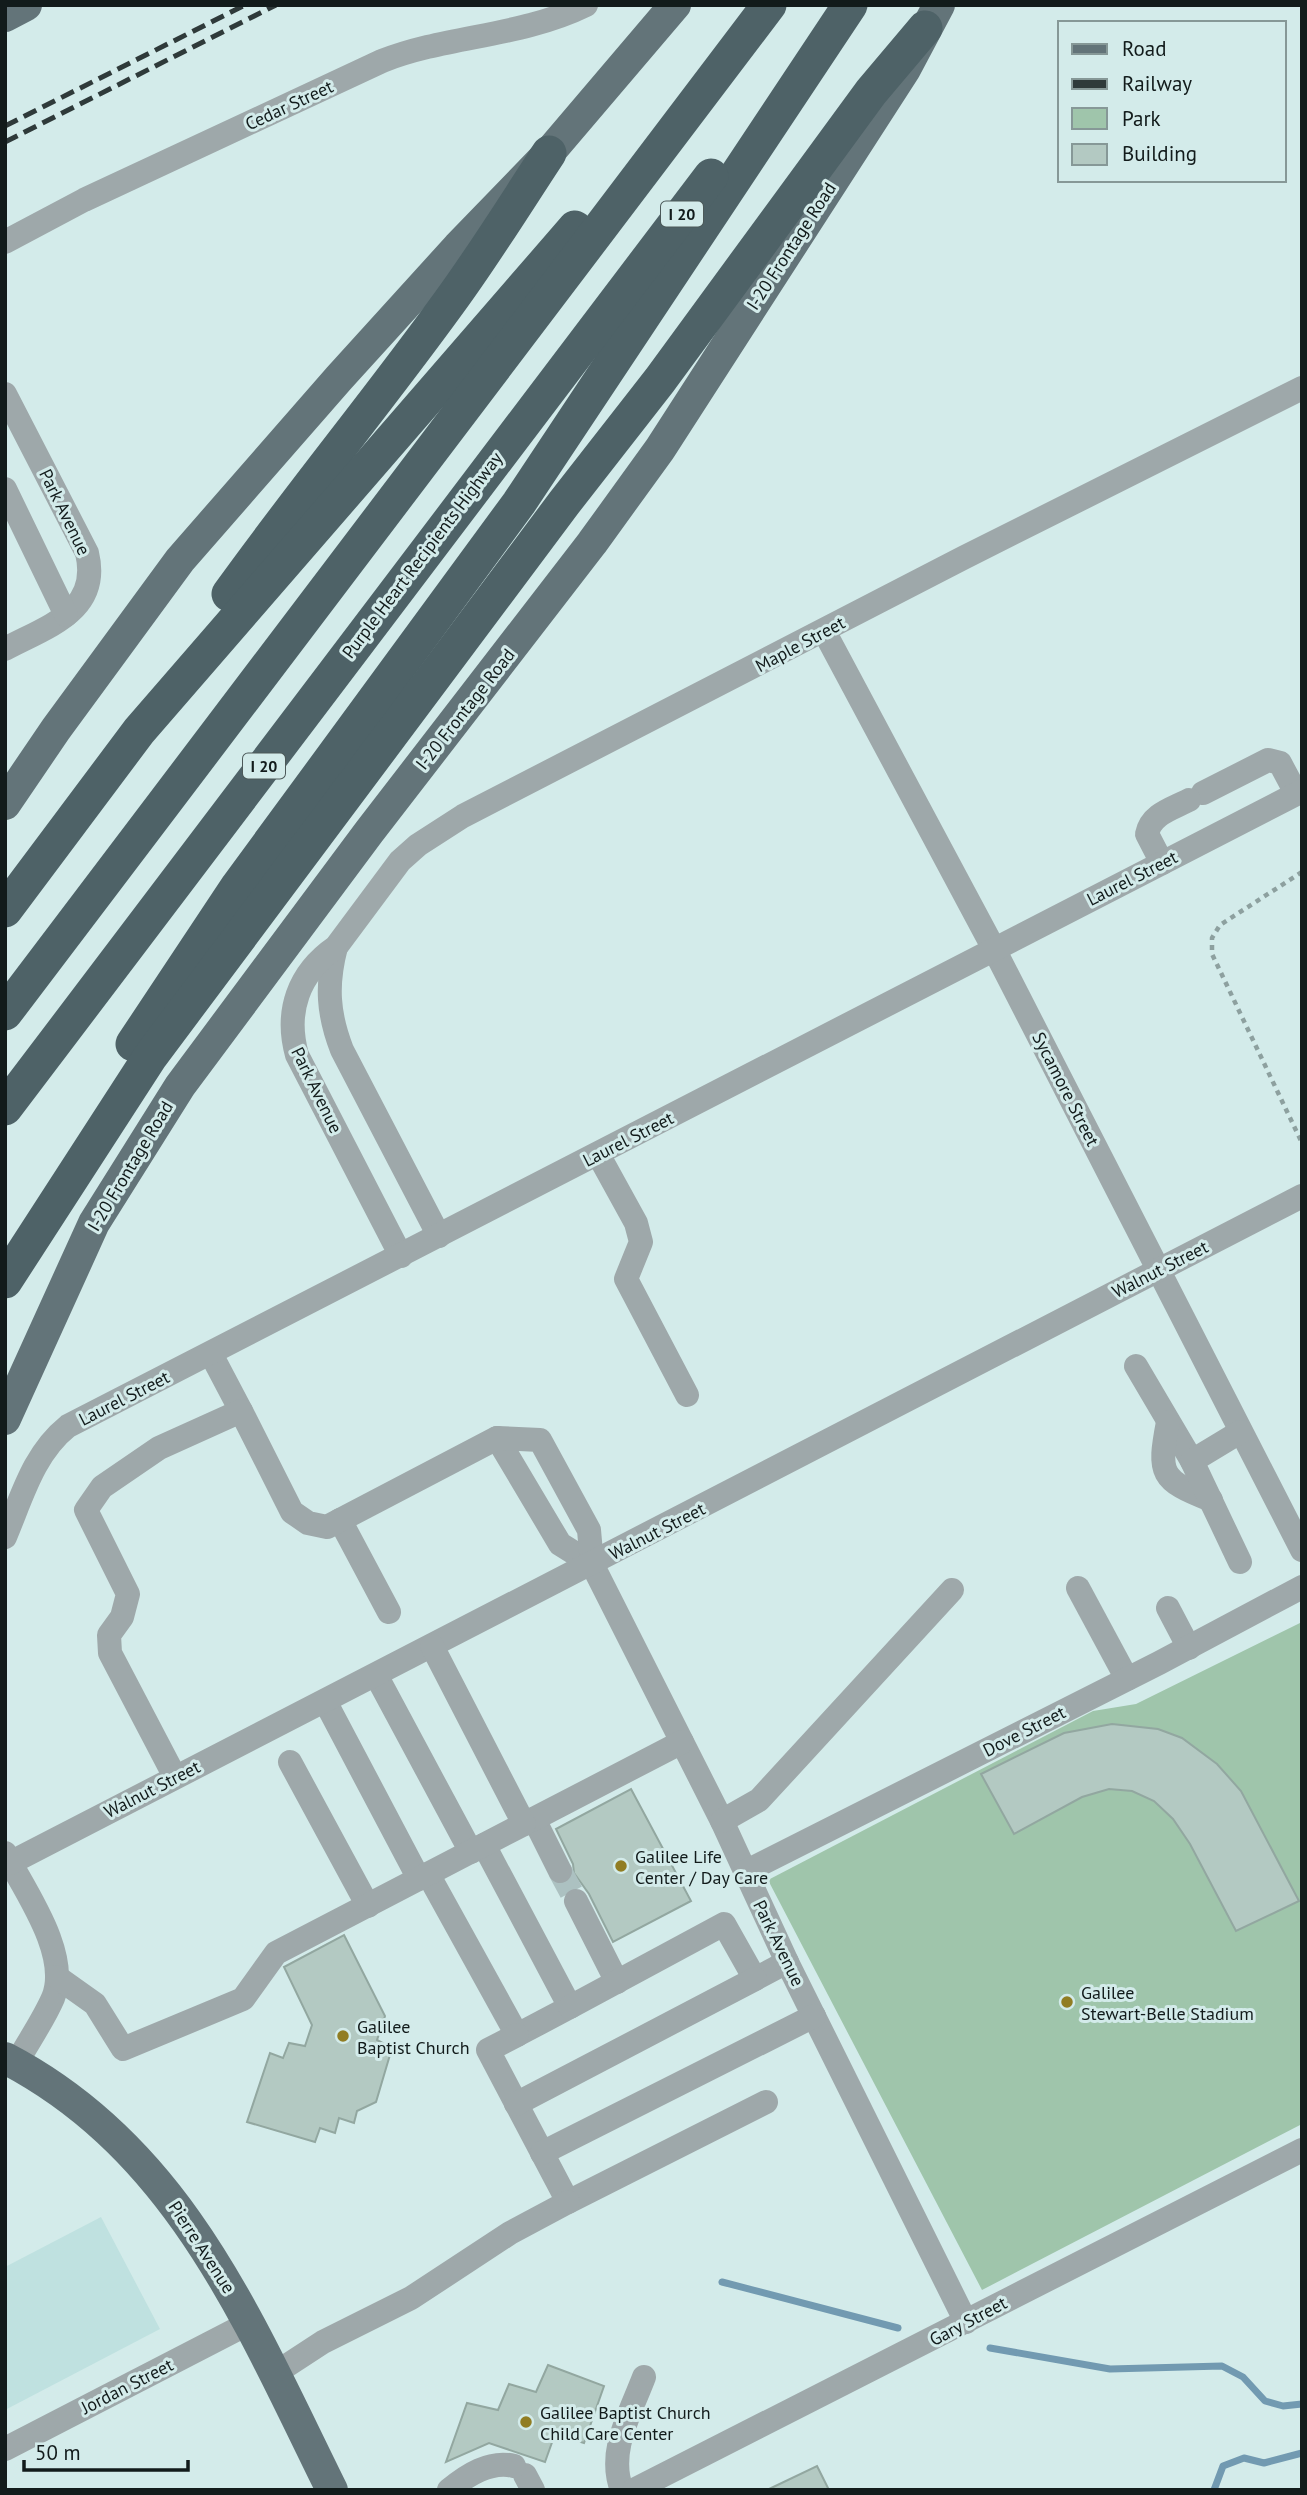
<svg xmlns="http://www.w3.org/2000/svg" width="1307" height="2495" font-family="'PT Sans',sans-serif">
	<rect width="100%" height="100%" fill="#d3ebea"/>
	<path fill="#bfe1e0" d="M101,2217L160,2329L5,2410V2267Z"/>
	<path fill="#9fc5ab" d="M1302,1622V2124L982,2290L768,1880L1093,1711L1136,1704Z"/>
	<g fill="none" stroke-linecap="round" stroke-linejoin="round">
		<g stroke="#729ab1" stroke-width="7">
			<path d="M722,2282L898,2328"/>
			<path d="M990,2348L1110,2369L1222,2366L1243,2377L1265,2401L1283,2406L1302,2404"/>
			<path d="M1214,2490L1223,2466L1244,2458L1264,2463L1302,2453"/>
		</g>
	</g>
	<g fill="#b3c9c2" stroke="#92a7a0" stroke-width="2">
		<path d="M1112,1724L1158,1729L1182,1738L1217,1764L1241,1791L1299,1901L1236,1931L1190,1844L1173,1819L1154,1801L1132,1791L1109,1789L1082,1797L1014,1834L981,1774L1064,1733Z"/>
		<path d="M631,1789L691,1901L613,1942L589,1894L574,1873L573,1864L556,1829Z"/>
		<path d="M344,1935L385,2016L377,2040L392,2048L376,2102L357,2111L354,2123L339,2118L335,2133L320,2128L315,2142L247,2122L270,2053L283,2058L289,2043L305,2046L312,2025L284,1967Z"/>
		<path d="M548,2365L604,2386L584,2443L555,2434L545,2462L489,2443L446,2462L467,2403L498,2410L509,2384L536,2392Z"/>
		<path d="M817,2466L829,2490H767Z"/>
	</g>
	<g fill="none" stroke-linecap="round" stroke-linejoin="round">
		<path stroke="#acc1c1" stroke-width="24" stroke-dasharray="24 12" stroke-linecap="butt" d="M560,1871L576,1901"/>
		<path stroke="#8da09f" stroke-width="4.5" stroke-dasharray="5 5" stroke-linecap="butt" d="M1302,872L1220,925L1212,938V954L1302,1143"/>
		<g stroke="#9ea8aa" stroke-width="24">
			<path d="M5,242L84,200L382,61C448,35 521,37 586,5"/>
			<path d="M5,394L87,553C101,611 48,626 5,649"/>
			<path d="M5,489L66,615"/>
			<path d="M824,631L994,949L1302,1550"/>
			<path d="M1203,793L1268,760L1280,763L1296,793"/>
			<path d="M1162,863L1147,834C1151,814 1172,809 1189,800"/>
			<path d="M336,947C326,985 328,1014 342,1050L439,1236"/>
			<path d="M598,1154L636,1223L641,1242L626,1279L687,1395"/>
			<path d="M401,1256L297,1055C285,1012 298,973 336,947L400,861L418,845L463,816L963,558L1302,388"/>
			<path d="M211,1354L241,1411"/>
			<path d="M1136,1366L1192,1461"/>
			<path d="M1168,1422C1158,1474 1160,1480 1211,1500"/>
			<path d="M1240,1432L1192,1461L1240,1562"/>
			<path d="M497,1438L560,1544L592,1564"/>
			<path d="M340,1520L389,1612"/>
			<path d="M5,1537C22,1497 33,1454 68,1426L1302,791"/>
			<path d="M1078,1588L1127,1679"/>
			<path d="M1168,1608L1189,1648"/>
			<path d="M376,1675L471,1852"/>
			<path d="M325,1701L419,1879"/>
			<path d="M290,1762L368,1906"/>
			<path d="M175,1777L110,1653L109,1635L122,1617L128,1594L86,1510L102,1487L159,1448L241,1411L292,1512L308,1523L327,1527L497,1438L540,1440L589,1530L592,1564L722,1821L787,1962L966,2322"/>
			<path d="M534,1819L560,1871"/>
			<path d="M722,1821L759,1800L952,1590"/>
			<path d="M524,1824L682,1742"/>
			<path d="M5,1853C25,1891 71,1955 53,1998C43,2021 28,2042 16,2064"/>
			<path d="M10,1863L1302,1196"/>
			<path d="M745,1872L1159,1663L1302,1587"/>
			<path d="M428,1874L517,2035L570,2007L484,1845"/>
			<path d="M576,1901L617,1982"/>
			<path d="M57,1977L95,2004L123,2049L243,1999L276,1953L524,1824L432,1646"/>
			<path d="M570,2007L724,1924L755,1979L787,1962"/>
			<path d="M517,2035L488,2050L568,2202L766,2102"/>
			<path d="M516,2104L755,1979"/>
			<path d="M542,2153L814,2016"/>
			<path d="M274,2374L323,2342L411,2298L510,2233L568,2202"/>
			<path d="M5,2449L249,2323"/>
			<path d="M525,2475L533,2490"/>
			<path d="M449,2490C467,2475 490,2460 514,2466"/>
			<path d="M622,2490C607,2452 630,2414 644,2377"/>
			<path d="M634,2490L1302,2150"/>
		</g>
		<g stroke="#637479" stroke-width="32">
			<path d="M5,16L26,5"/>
			<path d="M5,804L56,729L180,560L339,378L458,247L549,153L675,5"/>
			<path d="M5,1419L94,1223L180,1086L369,832L592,543L660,449L905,69L939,5"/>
			<path d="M5,2058C180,2149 249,2323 332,2490"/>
		</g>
		<g stroke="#4e6267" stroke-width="35">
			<path d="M229,594C300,495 377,402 448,304C484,255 516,203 549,153"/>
			<path d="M5,910L139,731L575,228"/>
			<path d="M5,1013L769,5"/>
			<path d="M133,1044L238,886L519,503L850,5"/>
			<path d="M5,1108L711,176"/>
			<path d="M5,1281L150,1057L564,503L660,380L871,92L925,28"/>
		</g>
		<g stroke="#2f3a3a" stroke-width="5" stroke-dasharray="14 7" stroke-linecap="butt">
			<path d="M5,126L245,5"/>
			<path d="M5,142L276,5"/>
		</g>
	</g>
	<g fill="#917d23" stroke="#d3ebea" stroke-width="2.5">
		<circle cx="621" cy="1866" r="7"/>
		<circle cx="1067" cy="2002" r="7"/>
		<circle cx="343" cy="2036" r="7"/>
		<circle cx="526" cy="2422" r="7"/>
	</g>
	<g text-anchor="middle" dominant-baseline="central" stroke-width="6" stroke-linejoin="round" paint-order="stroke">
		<g fill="#d3ebea" stroke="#4c5959" stroke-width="2">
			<rect x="661" y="201.5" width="42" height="25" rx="5"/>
			<rect x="243" y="753.5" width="42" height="25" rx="5"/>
		</g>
		<g font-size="16" font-weight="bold" fill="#121b1b">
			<text x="682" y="214">I 20</text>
			<text x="264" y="766">I 20</text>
		</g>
		<g font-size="18" fill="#121b1b" stroke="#d3ebea">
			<text transform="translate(289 105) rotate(-25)">Cedar Street</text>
			<text transform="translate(791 246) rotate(-57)">I-20 Frontage Road</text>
			<text transform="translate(65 512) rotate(64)">Park Avenue</text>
			<text transform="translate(422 555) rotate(-53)">Purple Heart Recipients Highway</text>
			<text transform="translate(800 644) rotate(-28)">Maple Street</text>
			<text transform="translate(465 709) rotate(-52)">I-20 Frontage Road</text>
			<text transform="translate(1132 878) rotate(-27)">Laurel Street</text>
			<text transform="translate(1066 1089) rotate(63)">Sycamore Street</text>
			<text transform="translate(317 1090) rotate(64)">Park Avenue</text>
			<text transform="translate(628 1139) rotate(-27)">Laurel Street</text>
			<text transform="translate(130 1166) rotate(-59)">I-20 Frontage Road</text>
			<text transform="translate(1160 1269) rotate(-27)">Walnut Street</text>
			<text transform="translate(124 1398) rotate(-27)">Laurel Street</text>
			<text transform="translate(657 1531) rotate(-27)">Walnut Street</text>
			<text transform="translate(1024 1731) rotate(-27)">Dove Street</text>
			<text transform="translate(152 1789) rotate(-27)">Walnut Street</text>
			<text transform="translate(779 1943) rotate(64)">Park Avenue</text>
			<text transform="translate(202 2247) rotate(57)">Pierre Avenue</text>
			<text transform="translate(968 2321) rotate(-28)">Gary Street</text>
			<text transform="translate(127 2386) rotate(-27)">Jordan Street</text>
		</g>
		<g font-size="18" fill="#121b1b" stroke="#d3ebea" text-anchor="start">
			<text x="635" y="1856">Galilee Life<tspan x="635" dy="21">Center / Day Care</tspan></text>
			<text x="1081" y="1992">Galilee<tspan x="1081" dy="21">Stewart-Belle Stadium</tspan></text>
			<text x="357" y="2026">Galilee<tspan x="357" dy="21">Baptist Church</tspan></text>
			<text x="540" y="2412">Galilee Baptist Church<tspan x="540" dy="21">Child Care Center</tspan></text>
		</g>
	</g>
	<rect width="1307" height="2495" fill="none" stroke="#121b1b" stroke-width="14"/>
	<rect x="1058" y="21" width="228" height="161" fill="#d3ebea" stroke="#869897" stroke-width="2"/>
	<rect x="1072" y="44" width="35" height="10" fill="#637479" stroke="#869897" stroke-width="2"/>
	<text x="1122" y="56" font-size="21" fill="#121b1b">Road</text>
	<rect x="1072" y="79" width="35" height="10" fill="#2f3a3a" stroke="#869897" stroke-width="2"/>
	<text x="1122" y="91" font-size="21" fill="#121b1b">Railway</text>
	<rect x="1072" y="108" width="35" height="21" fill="#9fc5ab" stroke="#869897" stroke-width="2"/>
	<text x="1122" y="126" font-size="21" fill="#121b1b">Park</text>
	<rect x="1072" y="144" width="35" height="21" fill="#b3c9c2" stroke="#869897" stroke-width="2"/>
	<text x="1122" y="161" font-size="21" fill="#121b1b">Building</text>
	<path d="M24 2460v10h164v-10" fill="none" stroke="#121b1b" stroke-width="3.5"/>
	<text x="35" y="2460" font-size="21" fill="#121b1b" stroke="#d3ebea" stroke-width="5" paint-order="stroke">50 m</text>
</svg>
